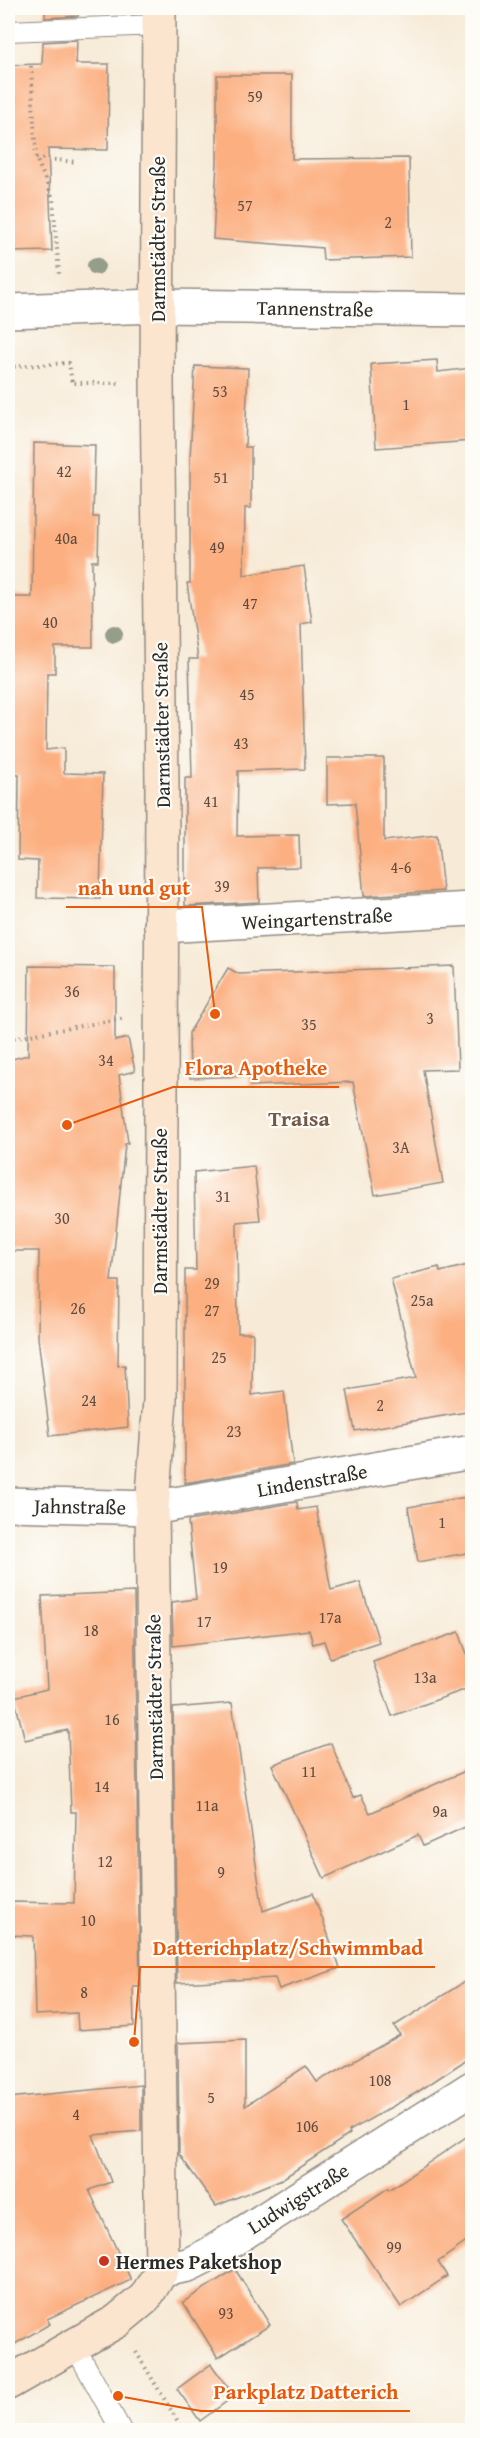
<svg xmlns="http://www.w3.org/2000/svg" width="480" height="2438" font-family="'Gentium Book Plus',serif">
	<rect width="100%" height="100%" fill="#fdfcf7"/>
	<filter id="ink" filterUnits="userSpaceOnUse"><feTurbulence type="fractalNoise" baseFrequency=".0167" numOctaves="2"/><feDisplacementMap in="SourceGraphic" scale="12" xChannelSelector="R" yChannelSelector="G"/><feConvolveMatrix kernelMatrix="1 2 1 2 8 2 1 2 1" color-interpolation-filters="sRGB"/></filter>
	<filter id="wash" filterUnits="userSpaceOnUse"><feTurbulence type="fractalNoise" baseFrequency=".008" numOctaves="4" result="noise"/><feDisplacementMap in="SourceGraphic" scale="24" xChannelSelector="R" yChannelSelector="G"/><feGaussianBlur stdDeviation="1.35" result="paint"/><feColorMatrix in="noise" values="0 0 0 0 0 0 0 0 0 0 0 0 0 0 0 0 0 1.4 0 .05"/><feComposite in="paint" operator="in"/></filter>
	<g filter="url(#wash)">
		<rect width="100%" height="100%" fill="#f7ebd8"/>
		<g id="blocks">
			<g fill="#fcaf80">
				<path d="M45,8H79L78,16L45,18Z"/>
				<path d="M77,40L76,64H109L108,150L48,149L52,251L8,252V65L42,64L43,42Z"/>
				<path d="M217,75H292V159L409,158L411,257L323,260L322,248L213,239L217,162Z"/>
				<path d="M437,360L438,372L472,368V441L376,448L371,364Z"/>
				<path d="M195,366L248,368L245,447H251V508H245L244,575L304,566L312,622L301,624L305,769L238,771L237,836L299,835L300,867L258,868L259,902L185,906V778H192L189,659H198L187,583H190V458Z"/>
				<path d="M34,443L95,445L93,517H99L98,561H92L93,647H55V673H47L46,750L64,748V773L103,774L100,899L37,898L38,861L18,860L19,775H8V597H32Z"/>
				<path d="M327,758H384V841L437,835L443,891L364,896L355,803L327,804Z"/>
				<path d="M29,966L115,967V1041L128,1038L135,1071L119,1075L128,1143L125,1144L111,1281H119L118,1366L125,1365L128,1427L50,1436L38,1337L39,1251H8V1060L28,1055Z"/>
				<path d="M454,966L458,1069L423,1070L443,1183L375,1195L353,1082L250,1086L249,1076L190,1078L189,1033L228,968L239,974Z"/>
				<path d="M254,1166L260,1220L237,1222L238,1333H253L252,1395L284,1391L293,1464L185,1483V1270H196L194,1172Z"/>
				<path d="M472,1264V1411L355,1431L347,1390L416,1378L391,1279L439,1267L440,1272Z"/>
				<path d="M472,1496V1552L418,1562L408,1507Z"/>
				<path d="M297,1502L298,1510L316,1507L331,1590L360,1582L379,1642L330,1658L324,1641L313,1644L309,1630L173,1646L172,1602L196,1599L188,1521Z"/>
				<path d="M134,1592L140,1986H133L134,2026L78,2030L77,2013L35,2015L33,1936L8,1935V1902L74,1903L76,1812H71L68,1730L25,1740L14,1697L47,1689L42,1596Z"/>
				<path d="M459,1632L472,1668V1687L392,1716L373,1662Z"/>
				<path d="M232,1703L263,1911L313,1893L340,1968L279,1989L275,1978L177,1983L173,1708Z"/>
				<path d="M331,1743L353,1798L361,1795L370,1813L472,1768V1824L423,1846L418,1835L324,1878L272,1765Z"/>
				<path d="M472,1977V2056L416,2093L349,2131L350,2134L282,2179L216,2206L179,2154L178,2043L245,2040V2106L306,2066L317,2082L400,2035L394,2026Z"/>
				<path d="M141,2085V2131L93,2135L111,2182L89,2190L131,2280L47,2319L50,2324L8,2348V2098Z"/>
				<path d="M472,2133V2238L438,2262L447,2276L401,2307L341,2219L388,2188L389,2190Z"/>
				<path d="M235,2269L270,2325L218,2358L183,2302Z"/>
				<path d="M211,2364L234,2396L200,2421L177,2389Z"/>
			</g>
		</g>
	</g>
	<g filter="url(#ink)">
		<use href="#blocks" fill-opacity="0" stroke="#918b82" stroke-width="1.5"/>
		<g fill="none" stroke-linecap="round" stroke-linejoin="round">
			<defs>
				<g id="lane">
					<path d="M8,31L159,25"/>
					<path d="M74,2345L121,2430"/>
				</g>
				<g id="street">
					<path d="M8,311L157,306L472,310"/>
					<path d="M161,926L472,909"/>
					<path d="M8,1504L152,1508L472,1452"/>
					<path d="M162,2270L188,2265L210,2254L472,2088"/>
				</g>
				<path id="secondary" d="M8,2383L117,2321L145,2298L162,2270L152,1508L160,1400L162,784L157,383L159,8"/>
			</defs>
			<use href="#lane" stroke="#918b82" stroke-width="22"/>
			<use href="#street" stroke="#918b82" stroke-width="36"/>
			<use href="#secondary" stroke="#918b82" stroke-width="36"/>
			<g stroke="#918b82" stroke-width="4" stroke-dasharray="1.5 4.5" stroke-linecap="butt">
				<path d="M31,66L36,158L53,198L59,274"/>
				<path d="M36,158L76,162"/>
				<path d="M8,367L69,363L72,383H122"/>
				<path d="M8,1039L125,1018"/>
				<path d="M136,2352L183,2430"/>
			</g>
			<use href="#lane" stroke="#fff" stroke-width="20"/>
			<use href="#street" stroke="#fff" stroke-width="33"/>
			<use href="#secondary" stroke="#fce5cf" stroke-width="33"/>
		</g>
		<g fill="#959d8b">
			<circle cx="96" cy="266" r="9"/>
			<circle cx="114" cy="634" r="9"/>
		</g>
	</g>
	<circle fill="#c8321e" stroke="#fdfcf7" stroke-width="2" cx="104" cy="2261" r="6"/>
	<g text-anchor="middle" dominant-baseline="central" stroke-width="4.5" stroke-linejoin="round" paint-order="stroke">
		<g font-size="16" fill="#5f4c40">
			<text x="255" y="96">59</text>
			<text x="245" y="205">57</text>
			<text x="388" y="222">2</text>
			<text x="220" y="391">53</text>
			<text x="406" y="404">1</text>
			<text x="64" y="471">42</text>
			<text x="221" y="477">51</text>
			<text x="66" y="538">40a</text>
			<text x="217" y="547">49</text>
			<text x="250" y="603">47</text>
			<text x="50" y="622">40</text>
			<text x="247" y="694">45</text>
			<text x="241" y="743">43</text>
			<text x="211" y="801">41</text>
			<text x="401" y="867">4-6</text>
			<text x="222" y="886">39</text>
			<text x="72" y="991">36</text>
			<text x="430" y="1018">3</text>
			<text x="309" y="1024">35</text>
			<text x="106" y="1060">34</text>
			<text x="401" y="1147">3A</text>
			<text x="223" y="1196">31</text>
			<text x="62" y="1218">30</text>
			<text x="212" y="1283">29</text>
			<text x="422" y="1300">25a</text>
			<text x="78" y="1308">26</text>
			<text x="212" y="1310">27</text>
			<text x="219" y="1357">25</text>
			<text x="89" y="1400">24</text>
			<text x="380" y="1405">2</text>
			<text x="234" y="1431">23</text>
			<text x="442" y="1522">1</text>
			<text x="220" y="1567">19</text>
			<text x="330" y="1617">17a</text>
			<text x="204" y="1621">17</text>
			<text x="91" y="1630">18</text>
			<text x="425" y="1677">13a</text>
			<text x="112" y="1719">16</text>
			<text x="309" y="1771">11</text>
			<text x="102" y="1786">14</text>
			<text x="207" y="1805">11a</text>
			<text x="440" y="1811">9a</text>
			<text x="105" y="1861">12</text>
			<text x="221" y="1872">9</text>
			<text x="88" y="1920">10</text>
			<text x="84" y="1992">8</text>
			<text x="380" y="2080">108</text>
			<text x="211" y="2097">5</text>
			<text x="76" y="2114">4</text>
			<text x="307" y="2126">106</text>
			<text x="394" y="2247">99</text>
			<text x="226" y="2313">93</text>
		</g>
		<g font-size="20" fill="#2b2b2b" stroke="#fdfcf7">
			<text transform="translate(157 239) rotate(-90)">Darmstädter Straße</text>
			<text transform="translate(315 308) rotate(1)">Tannenstraße</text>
			<text transform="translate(161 725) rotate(-91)">Darmstädter Straße</text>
			<text transform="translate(317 918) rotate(-3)">Weingartenstraße</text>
			<text transform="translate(159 1211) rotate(-90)">Darmstädter Straße</text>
			<text transform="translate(312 1480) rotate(-10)">Lindenstraße</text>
			<text transform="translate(80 1506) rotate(1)">Jahnstraße</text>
			<text transform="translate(154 1697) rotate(-91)">Darmstädter Straße</text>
			<text transform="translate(298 2198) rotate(-32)">Ludwigstraße</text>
		</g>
		<g font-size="20" font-weight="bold" fill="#2b2b2b" stroke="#fdfcf7" text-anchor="start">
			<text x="116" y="2261">Hermes Paketshop</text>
		</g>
		<g font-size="22" font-weight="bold" fill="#745949" stroke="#fdfcf7">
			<text x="299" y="1118">Traisa</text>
		</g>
	</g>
	<path fill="none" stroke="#e8590c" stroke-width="2" d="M215 1014L202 907H66M67 1125L173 1087H339M134 2042L140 1967H435M118 2396L201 2411H410"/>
	<g fill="#e8590c" stroke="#fdfcf7" stroke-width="2">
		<circle cx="215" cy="1014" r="6"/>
		<circle cx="67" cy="1125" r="6"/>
		<circle cx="134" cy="2042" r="6"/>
		<circle cx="118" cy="2396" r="6"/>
	</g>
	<g font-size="21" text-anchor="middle" font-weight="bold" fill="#e8590c" stroke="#fdfcf7" stroke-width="4.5" stroke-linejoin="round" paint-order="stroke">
		<text x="134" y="895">nah und gut</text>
		<text x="256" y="1075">Flora Apotheke</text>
		<text x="288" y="1955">Datterichplatz/Schwimmbad</text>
		<text x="306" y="2399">Parkplatz Datterich</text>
	</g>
	<rect width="480" height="2438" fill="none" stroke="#fdfcf7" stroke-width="30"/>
</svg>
